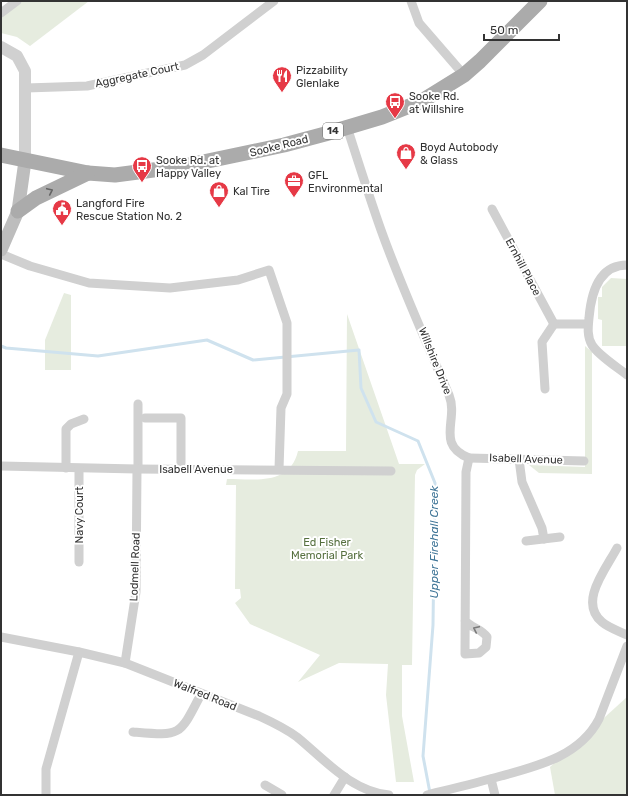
<svg xmlns="http://www.w3.org/2000/svg" width="628" height="796" font-family="Rubik,sans-serif">
	<rect width="100%" height="100%" fill="#fff"/>
	<g fill="#e6ecdf">
		<path d="M21,1H89L30,46L17,37L1,33V16Z"/>
		<path d="M611,278L627,279V346H602V320L598,319V297H602V287Z"/>
		<path d="M64,293L71,295V370H45V340Z"/>
		<path d="M347,314L399,464H425L417,470L415,475L412,665H402V716L414,782H396L386,695L388,664L339,663L298,682L320,655L250,624L235,603L241,598L240,589H235L236,485H226L227,479C254,479 290,486 298,451H346Z"/>
		<path d="M585,346L592,352V474L539,473L529,465L585,467Z"/>
		<path d="M627,697V795H555L550,767Z"/>
	</g>
	<g fill="none" stroke-linecap="round" stroke-linejoin="round">
		<path stroke="#cfe2ee" stroke-width="3" d="M1,346L6,348L98,356L207,340L253,360L359,350L361,388L376,422L418,441L435,483L433,625L423,756L430,793"/>
		<g stroke="#d0d0d0" stroke-width="9">
			<path d="M411,1L419,23L464,75"/>
			<path d="M1,13L17,1"/>
			<path d="M26,88L87,86L185,65L203,55L274,1"/>
			<path d="M347,127C358,161 369,196 381,230C401,286 426,341 449,395C459,420 435,444 469,458L466,472L465,654L479,653L486,647L487,637C482,629 472,628 465,621"/>
			<path d="M492,209L554,324"/>
			<path d="M1,254L30,266L89,283L170,288L238,280L269,270L287,323V394L281,408L279,469"/>
			<path d="M627,265C598,265 591,294 589,318C588,327 587,337 592,345C598,355 617,367 627,375"/>
			<path d="M554,324H588"/>
			<path d="M545,389L542,342L554,324"/>
			<path d="M145,418H181V469"/>
			<path d="M469,458L584,461"/>
			<path d="M519,459L522,482L542,528L544,539"/>
			<path d="M1,466L137,469L391,471"/>
			<path d="M66,468V429L71,424L84,419"/>
			<path d="M138,469V404"/>
			<path d="M526,541L560,537"/>
			<path d="M617,548C606,569 578,602 602,622C609,628 619,631 627,635"/>
			<path d="M79,562V469"/>
			<path d="M1,637L79,652L125,663L259,716C272,722 285,728 297,737C325,760 351,791 389,795"/>
			<path d="M125,663L136,592L137,469"/>
			<path d="M133,732C181,736 179,737 201,694"/>
			<path d="M491,779L495,795"/>
			<path d="M265,785L282,795"/>
			<path d="M46,795V769L79,652"/>
			<path d="M334,795L345,777"/>
			<path d="M427,795C451,789 476,783 501,776C538,766 580,756 599,719L627,646"/>
		</g>
		<path stroke="#d0d0d0" stroke-width="12" d="M1,47L17,56L25,71V161"/>
		<path stroke="#bdbdbd" stroke-width="13" d="M1,250L18,211L25,161"/>
		<g stroke="#ababab" stroke-width="15">
			<path d="M1,155L88,173L115,175L184,166L284,145L325,134L382,117L422,101L464,75L480,61L540,1"/>
			<path d="M18,211L36,198L88,173"/>
		</g>
	</g>
	<defs><path id="oneway-chevron" d="M-2-3.5L2.5 0L-2 3.5" fill="none" stroke-width="1.6" stroke-linecap="round" stroke-linejoin="round"/></defs>
	<use stroke="#636363" href="#oneway-chevron" transform="translate(50 191) rotate(-25)"/>
	<use stroke="#7a7a7a" href="#oneway-chevron" transform="translate(476 629) rotate(-155)"/>
	<defs>
		<symbol id="restaurant-pin" viewBox="-11 -11 22 30"><path d="M0 17L-7.5 6A9.5 9.5 0 1 1 7.5 6Z" fill="#e63946" stroke="#fff"/><path d="M-5-6h1v4h1v-4h1v4h1v-4h1v5L-1.5 .5V6h-2V.5L-5-1ZM5-6V6H3V1.5H1.5Q1.5-4 5-6Z" fill="#fff"/></symbol>
		<symbol id="bus-pin" viewBox="-11 -11 22 30"><path d="M0 17L-7.5 6A9.5 9.5 0 1 1 7.5 6Z" fill="#e63946" stroke="#fff"/><path d="M-5-6H5V4H4V6H2V4H-2V6H-4V4H-5ZM-3.5-4V0h7V-4ZM-3.5 1.2v1.5H-2V1.2ZM2 1.2v1.5H3.5V1.2Z" fill="#fff"/></symbol>
		<symbol id="shop-pin" viewBox="-11 -11 22 30"><path d="M0 17L-7.5 6A9.5 9.5 0 1 1 7.5 6Z" fill="#e63946" stroke="#fff"/><path d="M-5-2.5h2.3a2.7 3.5 0 0 1 5.4 0H5L5.5 6h-11ZM-1.5-2.5h3a1.5 2.3 0 0 0-3 0Z" fill="#fff"/></symbol>
		<symbol id="office-pin" viewBox="-11 -11 22 30"><path d="M0 17L-7.5 6A9.5 9.5 0 1 1 7.5 6Z" fill="#e63946" stroke="#fff"/><path d="M-6-3h4V-5.5h4V-3h4V5H-6ZM-1-4.5V-3h2v-1.5ZM-6 0V1H6V0Z" fill="#fff"/></symbol>
		<symbol id="civic-pin" viewBox="-11 -11 22 30"><path d="M0 17L-7.5 6A9.5 9.5 0 1 1 7.5 6Z" fill="#e63946" stroke="#fff"/><path d="M-.6-6.5H3V-4.5H.6V-3L4-1V1h2V6H-6V1h2V-1L-.6-3ZM-1.2 2.5V6h2.4V2.5Z" fill="#fff"/></symbol>
	</defs>
	<g fill-rule="evenodd">
		<use href="#restaurant-pin" x="271" y="65" width="22" height="30"/>
		<use href="#bus-pin" x="384" y="91" width="22" height="30"/>
		<use href="#shop-pin" x="395" y="142" width="22" height="30"/>
		<use href="#bus-pin" x="131" y="155" width="22" height="30"/>
		<use href="#office-pin" x="283" y="170" width="22" height="30"/>
		<use href="#shop-pin" x="208" y="180" width="22" height="30"/>
		<use href="#civic-pin" x="51" y="198" width="22" height="30"/>
	</g>
	<g text-anchor="middle" dominant-baseline="central" stroke-width="4" stroke-linejoin="round" paint-order="stroke">
		<rect fill="#fff" stroke="#707070" stroke-width="1" x="323" y="123" width="20" height="16" rx="3"/>
		<g font-size="10" font-weight="bold" fill="#333">
			<text x="333" y="131">14</text>
		</g>
		<g font-size="11" fill="#333" stroke="#fff" text-anchor="start">
			<text x="296" y="70">Pizzability<tspan x="296" dy="13">Glenlake</tspan></text>
			<text x="409" y="96">Sooke Rd.<tspan x="409" dy="13">at Willshire</tspan></text>
			<text x="420" y="147">Boyd Autobody<tspan x="420" dy="13">&amp; Glass</tspan></text>
			<text x="156" y="160">Sooke Rd. at<tspan x="156" dy="13">Happy Valley</tspan></text>
			<text x="308" y="175">GFL<tspan x="308" dy="13">Environmental</tspan></text>
			<text x="233" y="191">Kal Tire</text>
			<text x="76" y="203">Langford Fire<tspan x="76" dy="13">Rescue Station No. 2</tspan></text>
		</g>
		<g font-size="11" fill="#333" stroke="#fff">
			<text transform="translate(137 75) rotate(-12)">Aggregate Court</text>
			<text transform="translate(279 146) rotate(-14)">Sooke Road</text>
			<text transform="translate(523 267) rotate(62)">Ernhill Place</text>
			<text transform="translate(435 361) rotate(68)">Willshire Drive</text>
			<text transform="translate(526 459) rotate(2)">Isabell Avenue</text>
			<text x="196" y="469">Isabell Avenue</text>
			<text transform="translate(79 515) rotate(-90)">Navy Court</text>
			<text transform="translate(135 567) rotate(-88)">Lodmell Road</text>
			<text transform="translate(205 695) rotate(22)">Walfred Road</text>
		</g>
		<g font-size="11" fill="#56703f" stroke="#fff">
			<text x="327" y="542">Ed Fisher<tspan x="327" dy="13">Memorial Park</tspan></text>
		</g>
		<g font-size="12" font-style="italic" fill="#3f7597" stroke="#fff">
			<text transform="translate(434 542) rotate(-90)">Upper Firehall Creek</text>
		</g>
	</g>
	<rect width="628" height="796" fill="none" stroke="#333333" stroke-width="4"/>
	<path d="M484 34v6h75v-6" fill="none" stroke="#333333" stroke-width="2"/>
	<text x="490" y="34" font-size="12" fill="#333333" stroke="#ffffff" stroke-width="3" paint-order="stroke">50 m</text>
</svg>
